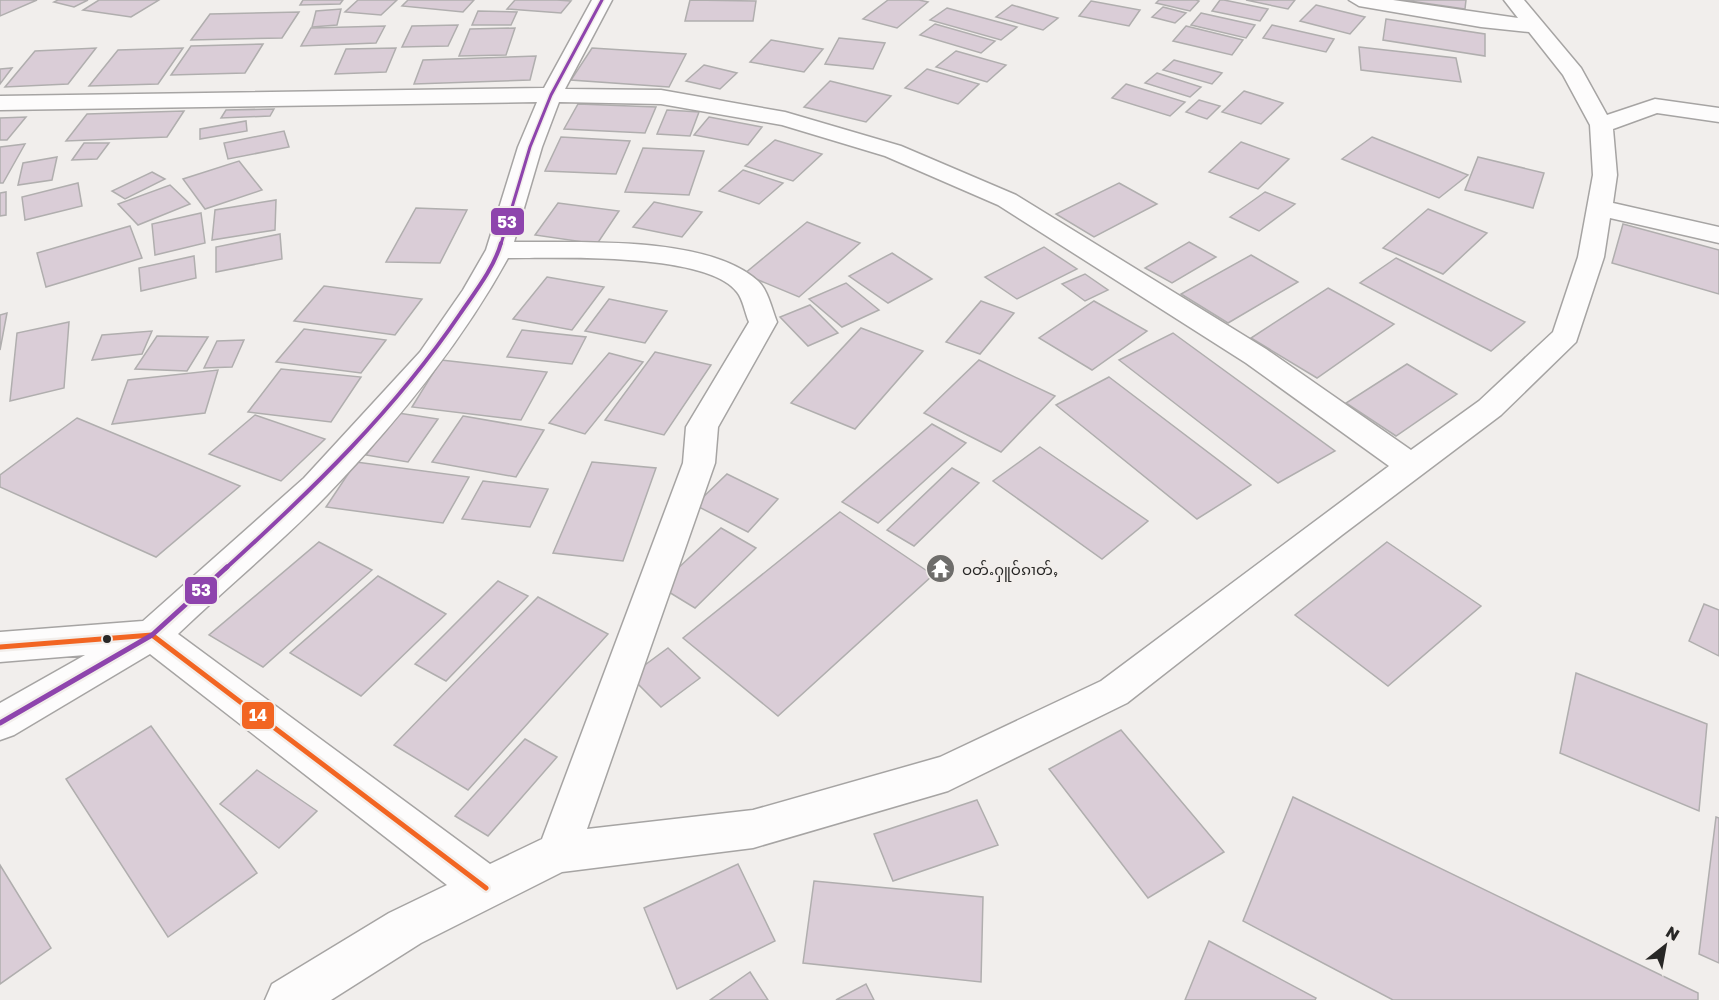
<svg xmlns="http://www.w3.org/2000/svg" width="1719" height="1000" font-family="'Golos Text','Noto Sans Myanmar',sans-serif">
	<rect width="100%" height="100%" fill="#f1eeec"/>
	<g fill="#dacdd7" stroke="#b0aeae" stroke-width="1.5">
		<path d="M0,0H37L0,16Z"/>
		<path d="M58,0H88L74,7L54,2Z"/>
		<path d="M99,0H159L131,17L83,10Z"/>
		<path d="M303,0H343L340,4L300,5Z"/>
		<path d="M358,0H397L381,15L345,12Z"/>
		<path d="M408,0H474L463,12L402,6Z"/>
		<path d="M515,0H557L571,1L561,13L507,9Z"/>
		<path d="M690,0L756,1L753,21H685Z"/>
		<path d="M888,0H919L928,2L897,28L863,19Z"/>
		<path d="M1159,0H1196L1199,1L1190,11L1156,3Z"/>
		<path d="M1220,0H1224L1268,9L1260,21L1212,11Z"/>
		<path d="M1246,0H1295L1288,9Z"/>
		<path d="M1403,0H1466L1465,9Z"/>
		<path d="M1091,1L1140,10L1129,26L1079,16Z"/>
		<path d="M1012,5L1058,18L1043,30L996,17Z"/>
		<path d="M1316,5L1365,17L1350,34L1300,21Z"/>
		<path d="M1163,7L1186,13L1175,23L1152,17Z"/>
		<path d="M947,8L1017,27L1001,40L930,20Z"/>
		<path d="M341,9L337,25L312,27L316,11Z"/>
		<path d="M478,11L517,12L511,25H472Z"/>
		<path d="M299,12L282,38L191,40L210,14Z"/>
		<path d="M1201,13L1255,25L1246,38L1191,25Z"/>
		<path d="M1386,19L1485,34V56L1383,40Z"/>
		<path d="M935,24L995,41L981,53L920,35Z"/>
		<path d="M458,25L448,46L402,47L412,26Z"/>
		<path d="M1272,25L1334,39L1326,52L1263,38Z"/>
		<path d="M385,26L376,43L301,46L311,28Z"/>
		<path d="M1186,26L1243,40L1232,55L1173,41Z"/>
		<path d="M515,28L506,55L459,56L470,29Z"/>
		<path d="M839,38L885,43L873,69L825,64Z"/>
		<path d="M771,40L823,49L804,72L750,62Z"/>
		<path d="M263,44L245,73L171,75L191,46Z"/>
		<path d="M1359,47L1456,58L1461,82L1361,70Z"/>
		<path d="M96,48L68,84L5,87L35,51Z"/>
		<path d="M183,48L158,84L89,86L118,50Z"/>
		<path d="M396,48L386,72L335,74L346,49Z"/>
		<path d="M592,48L686,54L669,87L571,80Z"/>
		<path d="M956,51L1006,65L987,82L936,67Z"/>
		<path d="M536,56L530,80L414,84L423,60Z"/>
		<path d="M1174,60L1222,73L1212,84L1163,70Z"/>
		<path d="M704,65L737,73L720,89L686,81Z"/>
		<path d="M12,68L0,84V69Z"/>
		<path d="M927,69L979,84L958,104L905,88Z"/>
		<path d="M1157,73L1201,87L1190,97L1145,83Z"/>
		<path d="M830,81L891,96L866,122L804,107Z"/>
		<path d="M1126,84L1185,102L1170,116L1112,98Z"/>
		<path d="M1244,91L1283,103L1261,124L1222,112Z"/>
		<path d="M1199,100L1220,106L1207,119L1186,112Z"/>
		<path d="M578,104L656,107L645,133L564,129Z"/>
		<path d="M274,109L270,116L221,118L226,110Z"/>
		<path d="M667,110L699,112L690,136L657,134Z"/>
		<path d="M184,111L167,137L66,141L87,114Z"/>
		<path d="M26,117L7,140H0V118Z"/>
		<path d="M709,117L762,127L748,145L694,135Z"/>
		<path d="M246,121L247,131L200,139V129Z"/>
		<path d="M284,131L289,147L228,159L224,143Z"/>
		<path d="M561,137L630,141L616,174L545,171Z"/>
		<path d="M1372,137L1468,175L1439,198L1342,159Z"/>
		<path d="M775,140L822,154L793,181L745,166Z"/>
		<path d="M1241,142L1289,159L1258,189L1209,172Z"/>
		<path d="M84,143H109L97,159L72,160Z"/>
		<path d="M25,144L3,183H0V147Z"/>
		<path d="M643,148L704,151L689,195L625,192Z"/>
		<path d="M57,157L52,180L18,185L23,163Z"/>
		<path d="M1478,157L1544,173L1533,208L1465,190Z"/>
		<path d="M239,161L262,190L205,209L183,179Z"/>
		<path d="M743,170L783,183L759,204L719,191Z"/>
		<path d="M152,172L165,179L125,199L112,191Z"/>
		<path d="M78,183L82,206L25,220L22,197Z"/>
		<path d="M1119,183L1157,204L1094,237L1056,214Z"/>
		<path d="M170,185L190,204L138,225L118,204Z"/>
		<path d="M6,192V215L0,216V193Z"/>
		<path d="M1265,192L1295,204L1259,231L1230,217Z"/>
		<path d="M276,200L275,230L212,240L215,210Z"/>
		<path d="M654,202L702,212L682,237L633,227Z"/>
		<path d="M558,203L619,211L597,244L535,235Z"/>
		<path d="M416,208L467,210L440,263L386,262Z"/>
		<path d="M1428,209L1487,233L1443,274L1383,248Z"/>
		<path d="M201,213L205,243L155,255L152,224Z"/>
		<path d="M807,222L860,243L799,297L744,274Z"/>
		<path d="M1623,224L1719,250V294L1612,263Z"/>
		<path d="M130,226L142,258L46,287L37,253Z"/>
		<path d="M280,234L282,259L216,272V247Z"/>
		<path d="M1189,242L1216,257L1172,283L1145,268Z"/>
		<path d="M1044,247L1077,269L1017,299L985,277Z"/>
		<path d="M892,253L932,279L888,303L849,276Z"/>
		<path d="M1251,255L1298,282L1228,323L1181,294Z"/>
		<path d="M194,256L196,278L141,291L139,268Z"/>
		<path d="M1396,258L1525,322L1491,351L1360,283Z"/>
		<path d="M1085,274L1108,290L1085,301L1062,284Z"/>
		<path d="M547,277L604,287L572,330L513,319Z"/>
		<path d="M846,283L879,310L842,327L809,299Z"/>
		<path d="M324,286L422,299L395,335L294,321Z"/>
		<path d="M1328,288L1394,324L1317,378L1251,338Z"/>
		<path d="M609,299L667,311L645,343L585,331Z"/>
		<path d="M981,301L1014,313L980,354L946,342Z"/>
		<path d="M1094,301L1147,331L1092,370L1039,338Z"/>
		<path d="M810,305L838,333L808,346L780,317Z"/>
		<path d="M7,313L0,350V315Z"/>
		<path d="M69,322L64,388L10,401L17,333Z"/>
		<path d="M861,328L923,351L855,429L791,403Z"/>
		<path d="M304,329L386,340L361,373L276,362Z"/>
		<path d="M522,330L586,337L572,364L507,357Z"/>
		<path d="M152,331L142,354L92,360L102,335Z"/>
		<path d="M1173,333L1335,451L1278,483L1119,360Z"/>
		<path d="M157,336L208,337L187,371L135,369Z"/>
		<path d="M244,340L232,367L204,368L217,341Z"/>
		<path d="M655,352L711,365L664,435L605,420Z"/>
		<path d="M609,353L643,362L585,434L549,423Z"/>
		<path d="M441,360L547,372L521,420L412,407Z"/>
		<path d="M979,360L1055,396L1001,452L924,413Z"/>
		<path d="M1407,364L1457,394L1396,436L1346,403Z"/>
		<path d="M281,369L361,377L331,422L248,412Z"/>
		<path d="M218,370L205,413L112,424L128,380Z"/>
		<path d="M1109,377L1251,485L1197,519L1056,405Z"/>
		<path d="M398,413L438,419L408,462L366,455Z"/>
		<path d="M255,415L325,439L281,481L209,454Z"/>
		<path d="M463,416L544,430L516,477L432,462Z"/>
		<path d="M77,418L240,486L156,557L0,487V475Z"/>
		<path d="M932,424L966,443L878,523L842,502Z"/>
		<path d="M1040,447L1148,521L1102,559L993,481Z"/>
		<path d="M356,462L469,477L443,523L326,507Z"/>
		<path d="M592,462L656,468L623,561L553,553Z"/>
		<path d="M952,468L979,483L914,546L887,530Z"/>
		<path d="M727,474L778,499L748,532L695,505Z"/>
		<path d="M483,481L548,489L530,527L462,519Z"/>
		<path d="M840,512L933,575L778,716L683,638Z"/>
		<path d="M721,528L756,548L695,608L659,586Z"/>
		<path d="M319,542L372,570L263,667L209,635Z"/>
		<path d="M1387,542L1481,606L1388,686L1295,615Z"/>
		<path d="M378,576L446,614L361,696L290,653Z"/>
		<path d="M498,581L528,596L446,681L415,664Z"/>
		<path d="M538,597L608,634L468,790L394,745Z"/>
		<path d="M1704,604L1719,610V656L1689,641Z"/>
		<path d="M668,648L700,678L661,707L630,676Z"/>
		<path d="M1576,673L1707,724L1699,811L1560,753Z"/>
		<path d="M151,726L257,873L168,937L66,779Z"/>
		<path d="M1121,730L1224,852L1148,898L1049,769Z"/>
		<path d="M525,739L557,757L488,836L455,816Z"/>
		<path d="M257,770L317,811L279,848L220,804Z"/>
		<path d="M1293,797L1698,993V1000H1393L1243,921Z"/>
		<path d="M977,800L998,845L893,881L874,834Z"/>
		<path d="M1716,817L1719,818V963L1699,954Z"/>
		<path d="M738,864L775,941L677,989L644,908Z"/>
		<path d="M0,865L51,948L0,984Z"/>
		<path d="M814,881L983,897L981,982L803,963Z"/>
		<path d="M1209,941L1316,998L1315,1000H1185Z"/>
		<path d="M750,972L768,1000H710Z"/>
		<path d="M866,984L874,1000H836Z"/>
	</g>
	<g fill="none" stroke-linecap="round" stroke-linejoin="round">
		<defs>
			<path id="minor" d="M592,0H612L565,89L661,90L785,112L901,146L1016,195L1266,349L1411,450L1479,401L1553,332L1578,257L1593,175L1590,125L1563,75L1529,32L1481,27L1359,6L1349,0H1393L1518,18L1504,0H1524L1581,68L1607,115L1655,99L1719,108V122L1657,113L1613,129L1617,175L1613,203L1719,227V243L1610,218L1604,257L1576,342L1501,415L1342,535L1127,703L948,791L753,848L562,872L421,943L331,1000H265L272,984L389,913L447,885L150,654L14,735L0,740V703L85,655L0,662V632L143,621L304,478L420,352L463,290L486,250L518,147L537,102L0,110V96L544,88ZM559,102L661,104L782,125L885,156L998,205L1246,363L1389,466L1101,681L940,757L753,810L587,829L715,463L718,427L777,322C772,310 768,290 758,281C707,235 581,243 514,242L542,147ZM508,258C557,258 707,252 737,292C743,299 745,313 749,322L686,427L683,463L542,839L490,864L178,634C227,587 281,543 328,494C397,422 460,345 508,258Z"/>
		</defs>
		<use href="#minor" stroke="#a6a4a3" stroke-width="3"/>
		<use href="#minor" fill="#fdfcfc" fill-rule="evenodd"/>
		<defs>
			<path id="bus-1" d="M0,647L152,635L486,888"/>
			<path id="bus-2-far2" d="M501,244L530,147L551,95L602,0"/>
			<path id="bus-2-far1" d="M225,569C311,491 395,410 460,314C475,292 494,268 501,243"/>
			<path id="bus-2" d="M0,723L152,635L227,567"/>
		</defs>
		<use href="#bus-1" stroke="#f2eeeb" stroke-width="10"/>
		<use href="#bus-2-far2" stroke="#f2eeeb" stroke-width="6"/>
		<use href="#bus-2-far1" stroke="#f2eeeb" stroke-width="8"/>
		<use href="#bus-2" stroke="#f2eeeb" stroke-width="10"/>
		<use href="#bus-1" stroke="#f26522" stroke-width="5"/>
		<use href="#bus-2-far2" stroke="#8e44ad" stroke-width="3"/>
		<use href="#bus-2-far1" stroke="#8e44ad" stroke-width="4"/>
		<use href="#bus-2" stroke="#8e44ad" stroke-width="5"/>
	</g>
	<defs>
		<symbol id="temple-disc" viewBox="-11 -11 22 22"><circle r="9.5" fill="#6e6d6b" stroke="#f2eeeb"/><path d="M0-6L5-2H3V0L6.5 2.5H4V6H1.5V3h-3V6H-4V2.5H-6.5L-3 0V-2H-5Z" fill="#fff"/></symbol>
	</defs>
	<g fill-rule="evenodd">
		<use href="#temple-disc" x="924" y="552" width="33" height="33"/>
	</g>
	<circle fill="#282726" stroke="#f2eeeb" stroke-width="2" cx="107" cy="639" r="5"/>
	<g text-anchor="middle" dominant-baseline="central" stroke-width="6" stroke-linejoin="round" paint-order="stroke">
		<g font-size="15" fill="#282726" stroke="#f2eeeb" text-anchor="start">
			<text x="962" y="569">ဝတ်ႉႁူဝ်ၵၢတ်ႇ</text>
		</g>
	</g>
	<g stroke="#f2eeeb" stroke-width="2">
		<rect x="490" y="207" width="35" height="29" rx="6" fill="#8e44ad"/>
		<rect x="184" y="576" width="34" height="29" rx="6" fill="#8e44ad"/>
		<rect x="241" y="701" width="34" height="29" rx="6" fill="#f26522"/>
	</g>
	<g font-size="16" text-anchor="middle" font-weight="bold" fill="#fff">
		<text x="507" y="228">53</text>
		<text x="201" y="596">53</text>
		<text x="258" y="721">14</text>
	</g>
	<g transform="translate(1665 946) rotate(31)" stroke="#f2eeeb" stroke-width="4.5" paint-order="stroke">
	<path d="M0-4.5L10 22L0 15L-10 22Z" fill="#282726"/>
	<text y="-9" font-size="16" font-weight="bold" text-anchor="middle" fill="#282726">N</text>
	</g>
</svg>
